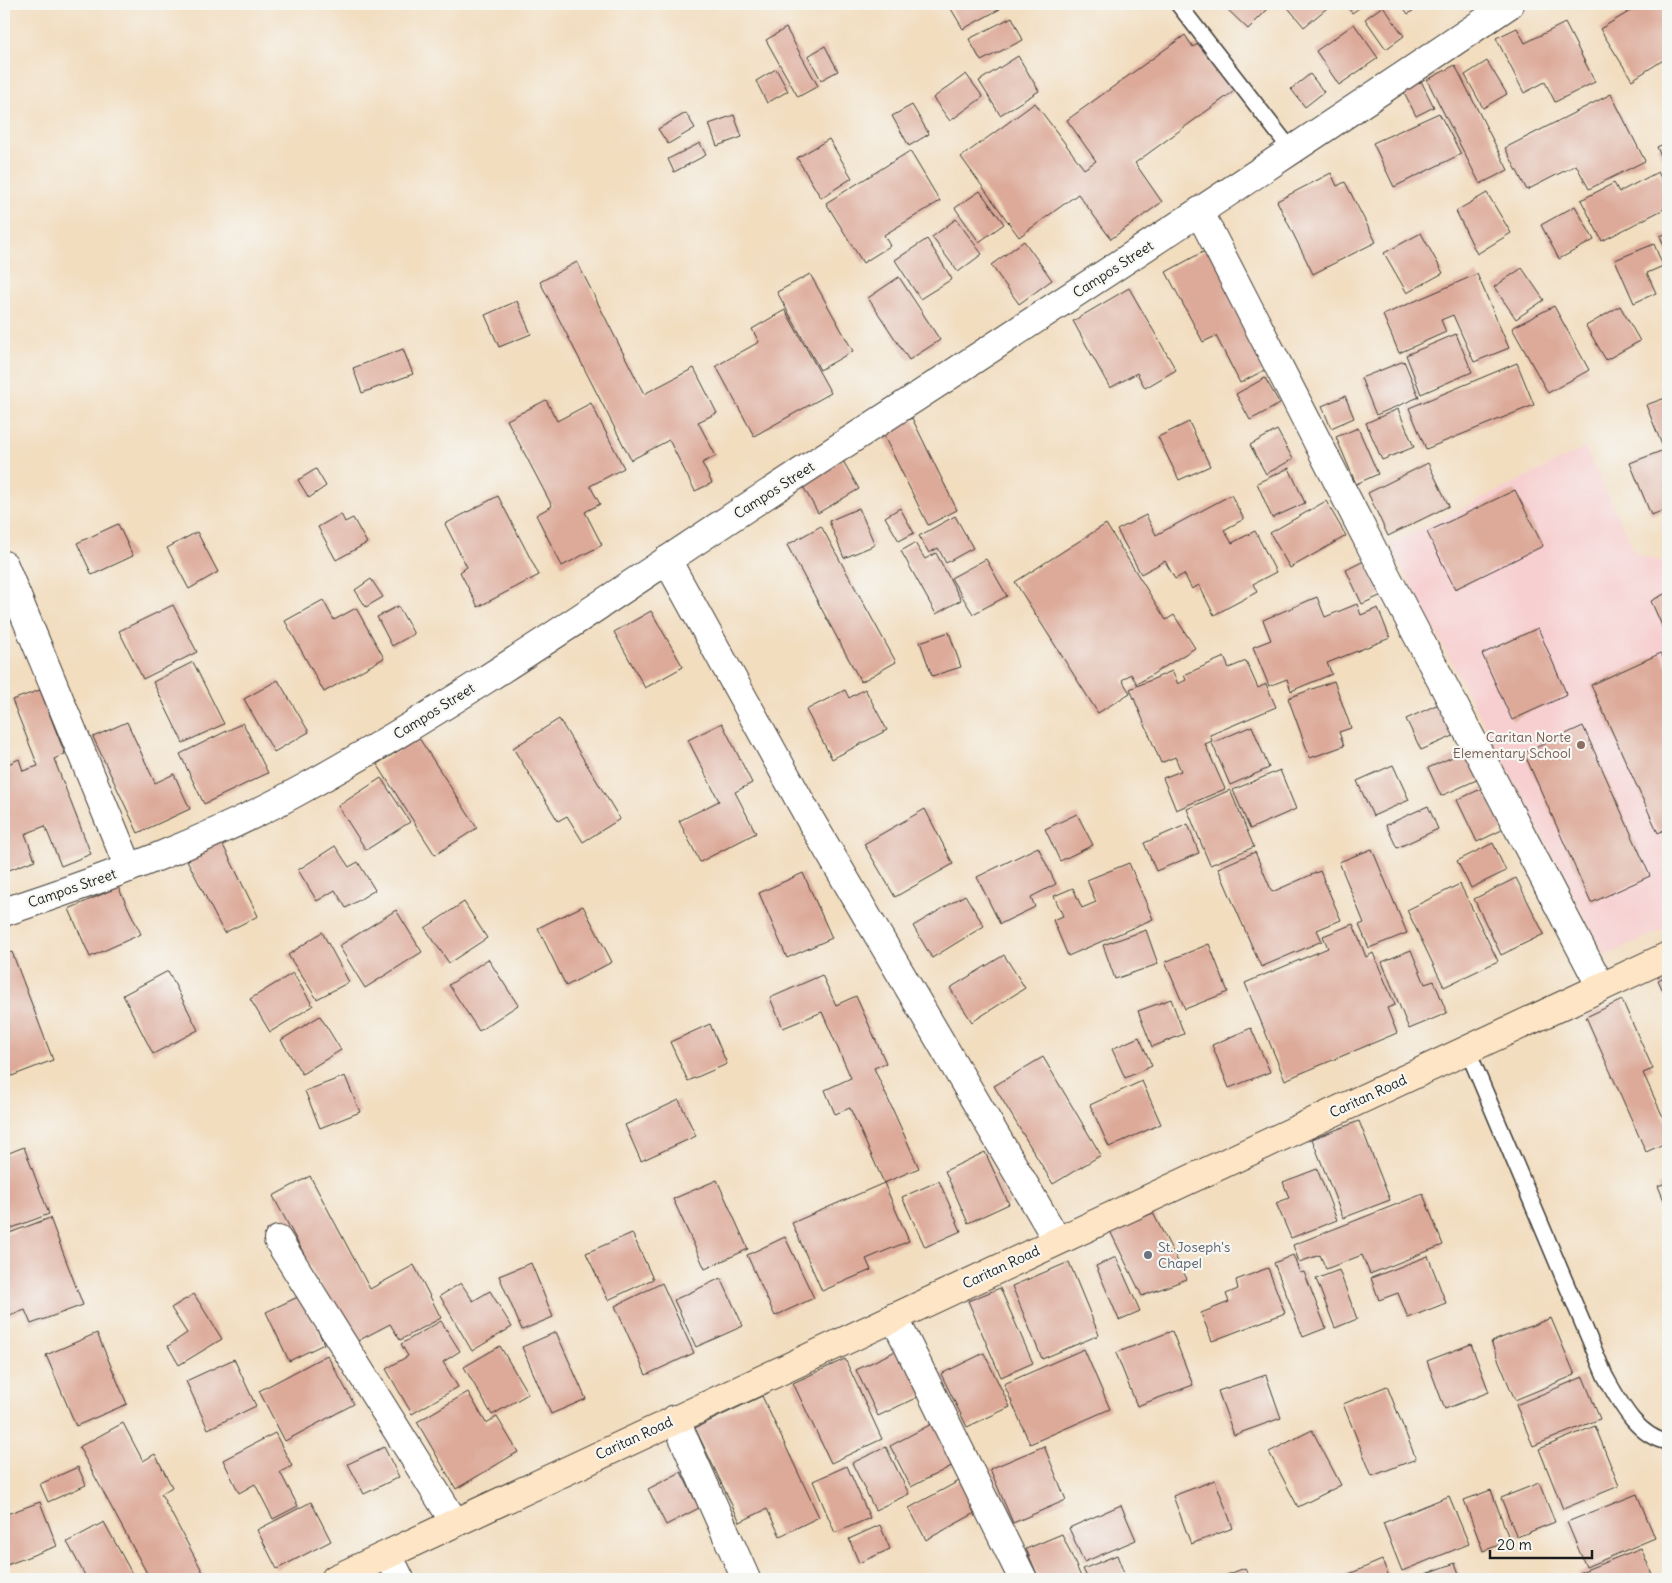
<svg xmlns="http://www.w3.org/2000/svg" width="1672" height="1583" font-family="Delius,sans-serif">
	<rect width="100%" height="100%" fill="#f6f6f2"/>
	<filter id="ink" filterUnits="userSpaceOnUse"><feTurbulence type="fractalNoise" baseFrequency=".02" numOctaves="2"/><feDisplacementMap in="SourceGraphic" scale="10" xChannelSelector="R" yChannelSelector="G"/><feConvolveMatrix kernelMatrix="1 2 1 2 8 2 1 2 1" color-interpolation-filters="sRGB"/></filter>
	<filter id="wash" filterUnits="userSpaceOnUse"><feTurbulence type="fractalNoise" baseFrequency=".0096" numOctaves="4" result="noise"/><feDisplacementMap in="SourceGraphic" scale="20" xChannelSelector="R" yChannelSelector="G"/><feGaussianBlur stdDeviation="1.12" result="paint"/><feColorMatrix in="noise" values="0 0 0 0 0 0 0 0 0 0 0 0 0 0 0 0 0 1.4 0 .05"/><feComposite in="paint" operator="in"/></filter>
	<g filter="url(#wash)">
		<rect width="100%" height="100%" fill="#f2ddbf"/>
		<path fill="#f7cfd0" d="M1585,448L1636,554L1668,563V927L1605,956L1390,544Z"/>
		<g id="blocks">
			<g fill="#ddaa9a">
				<path d="M955,4H997L1000,9L963,29L950,7Z"/>
				<path d="M1226,4H1273L1248,29L1224,6Z"/>
				<path d="M1285,4H1332L1304,27Z"/>
				<path d="M1345,4H1365L1352,13Z"/>
				<path d="M1401,4H1423L1408,14Z"/>
				<path d="M1635,4H1668V57L1632,80L1600,29L1637,7Z"/>
				<path d="M1383,6L1404,36L1386,49L1365,19Z"/>
				<path d="M1012,17L1023,40L981,61L969,39Z"/>
				<path d="M1565,23L1595,82L1555,102L1545,82L1524,93L1496,38L1517,28L1525,43Z"/>
				<path d="M1354,24L1378,58L1339,85L1316,51Z"/>
				<path d="M786,28L818,86L798,97L766,40Z"/>
				<path d="M1185,35L1193,47L1202,41L1237,89L1135,163L1162,202L1111,239L1078,194L1019,237L961,157L1035,103L1084,169L1096,161L1067,120Z"/>
				<path d="M825,46L838,71L821,80L808,56Z"/>
				<path d="M1018,56L1039,91L1000,115L979,81Z"/>
				<path d="M1487,61L1507,94L1483,108L1465,75Z"/>
				<path d="M1455,65L1508,170L1480,184L1427,80Z"/>
				<path d="M776,69L788,91L767,103L756,81Z"/>
				<path d="M966,74L983,97L950,121L933,98Z"/>
				<path d="M1310,74L1324,92L1305,107L1291,89Z"/>
				<path d="M1421,81L1434,107L1416,116L1403,90Z"/>
				<path d="M1611,94L1645,161L1589,189L1576,165L1527,190L1505,148Z"/>
				<path d="M912,105L929,134L909,146L892,116Z"/>
				<path d="M686,113L695,128L668,144L658,129Z"/>
				<path d="M1439,113L1461,154L1394,187L1373,143Z"/>
				<path d="M734,115L742,137L717,146L709,124Z"/>
				<path d="M829,139L852,178L821,198L797,158Z"/>
				<path d="M1668,142V172L1657,147Z"/>
				<path d="M700,143L706,155L674,172L668,159Z"/>
				<path d="M910,151L940,201L884,235L890,246L863,263L826,203Z"/>
				<path d="M1658,172L1668,192V207L1602,241L1581,200L1614,183L1619,192Z"/>
				<path d="M1331,173L1337,186L1345,182L1376,242L1313,274L1277,201Z"/>
				<path d="M980,191L1004,224L979,242L955,208Z"/>
				<path d="M1487,193L1511,233L1477,254L1456,211Z"/>
				<path d="M1575,206L1594,240L1559,259L1541,225Z"/>
				<path d="M956,219L982,254L958,272L932,237Z"/>
				<path d="M1421,233L1443,273L1407,293L1384,253Z"/>
				<path d="M1668,233V255L1660,236Z"/>
				<path d="M927,239L952,279L920,299L895,260Z"/>
				<path d="M1024,241L1052,280L1019,304L991,265Z"/>
				<path d="M1654,244L1663,266L1647,273L1656,293L1634,303L1615,260Z"/>
				<path d="M1210,248L1272,366L1240,383L1216,336L1203,342L1166,272Z"/>
				<path d="M577,262L644,394L694,368L717,413L698,422L716,456L702,463L712,483L695,491L669,440L631,460L540,282Z"/>
				<path d="M1522,268L1544,300L1516,319L1494,287Z"/>
				<path d="M810,274L853,351L820,370L777,292Z"/>
				<path d="M1477,274L1509,348L1474,362L1453,315L1441,320L1446,332L1399,353L1383,315Z"/>
				<path d="M899,277L940,340L909,360L868,298Z"/>
				<path d="M1129,288L1176,370L1145,388L1137,373L1110,388L1073,321Z"/>
				<path d="M517,301L531,334L499,347L485,315Z"/>
				<path d="M1554,306L1589,370L1548,393L1512,328Z"/>
				<path d="M1620,306L1640,341L1606,360L1586,326Z"/>
				<path d="M785,310L831,393L754,436L716,366L759,342L752,329Z"/>
				<path d="M1456,334L1472,372L1421,394L1406,355Z"/>
				<path d="M403,349L413,374L362,393L353,368Z"/>
				<path d="M1404,361L1419,397L1376,415L1361,378Z"/>
				<path d="M1517,363L1534,405L1426,449L1409,408Z"/>
				<path d="M1265,378L1280,404L1250,420L1236,394Z"/>
				<path d="M1345,396L1354,418L1331,428L1322,406Z"/>
				<path d="M1668,397V517L1665,510L1651,515L1630,463L1664,450L1646,405Z"/>
				<path d="M546,400L557,421L591,403L624,468L590,486L600,504L585,512L602,545L562,566L536,515L552,506L507,420Z"/>
				<path d="M1398,409L1414,447L1382,460L1366,423Z"/>
				<path d="M912,418L957,510L928,525L882,432Z"/>
				<path d="M1189,422L1210,466L1179,480L1158,437Z"/>
				<path d="M1358,428L1378,474L1356,484L1336,437Z"/>
				<path d="M1277,430L1293,459L1266,474L1250,445Z"/>
				<path d="M842,459L859,489L818,513L801,483Z"/>
				<path d="M1428,463L1449,506L1388,536L1368,493Z"/>
				<path d="M1289,468L1305,503L1272,518L1257,483Z"/>
				<path d="M316,469L326,486L309,498L298,480Z"/>
				<path d="M1515,490L1543,546L1455,589L1427,532Z"/>
				<path d="M1231,495L1244,519L1224,530L1232,543L1255,531L1276,572L1253,584L1257,592L1214,615L1199,585L1192,589L1184,574L1175,579L1165,561L1141,574L1117,530L1146,515L1156,535Z"/>
				<path d="M498,496L539,575L478,607L460,572L467,567L445,524Z"/>
				<path d="M1326,501L1346,536L1290,568L1270,533Z"/>
				<path d="M859,508L875,545L844,558L829,521Z"/>
				<path d="M900,508L914,533L899,541L885,517Z"/>
				<path d="M341,514L345,522L353,518L367,543L336,560L318,527Z"/>
				<path d="M955,516L973,548L946,563L938,548L929,553L919,536Z"/>
				<path d="M118,524L133,556L92,575L77,543Z"/>
				<path d="M1106,524L1166,620L1174,615L1195,648L1137,684L1131,674L1122,680L1130,693L1098,713L1015,582Z"/>
				<path d="M821,526L896,662L861,682L787,545Z"/>
				<path d="M197,532L218,572L189,589L167,548Z"/>
				<path d="M915,543L925,559L936,553L961,600L936,614L901,551Z"/>
				<path d="M986,559L1007,596L973,614L951,578Z"/>
				<path d="M1364,561L1386,593L1362,604L1346,570Z"/>
				<path d="M371,579L383,597L366,607L355,590Z"/>
				<path d="M1668,592V639L1651,601Z"/>
				<path d="M1317,597L1325,617L1357,604L1361,615L1378,608L1390,638L1327,663L1332,674L1291,691L1287,679L1269,686L1253,647L1271,640L1263,620Z"/>
				<path d="M323,600L334,620L356,608L384,658L324,692L285,621Z"/>
				<path d="M173,605L197,652L143,679L119,631Z"/>
				<path d="M398,606L414,634L392,646L377,617Z"/>
				<path d="M651,611L683,667L645,688L614,632Z"/>
				<path d="M1538,628L1567,695L1512,720L1482,654Z"/>
				<path d="M949,632L961,667L932,676L920,642Z"/>
				<path d="M1661,653L1668,669V828L1658,833L1591,685Z"/>
				<path d="M1224,657L1229,668L1246,661L1258,688L1266,684L1276,707L1210,735L1212,741L1205,744L1225,789L1176,810L1163,778L1181,771L1175,757L1161,763L1130,689L1172,671L1178,684L1186,680L1184,675Z"/>
				<path d="M193,662L224,724L183,743L153,682Z"/>
				<path d="M278,680L309,732L274,752L244,699Z"/>
				<path d="M1334,681L1351,728L1339,732L1344,746L1310,758L1288,698Z"/>
				<path d="M865,689L887,730L832,759L806,710L845,690L849,698Z"/>
				<path d="M40,690L65,754L54,759L91,854L61,866L45,826L25,834L35,860L4,872V766L19,759L23,771L38,766L12,700Z"/>
				<path d="M1443,702L1458,734L1421,750L1406,719Z"/>
				<path d="M559,719L620,819L583,842L567,816L558,821L513,748Z"/>
				<path d="M127,722L155,783L174,774L190,809L138,833L93,737Z"/>
				<path d="M243,723L268,773L204,804L180,754Z"/>
				<path d="M722,723L752,783L735,792L756,833L700,862L679,821L719,801L688,740Z"/>
				<path d="M1252,726L1269,768L1230,785L1212,743Z"/>
				<path d="M1583,726L1650,876L1591,903L1524,753Z"/>
				<path d="M419,738L477,828L435,855L377,764Z"/>
				<path d="M1468,750L1481,778L1441,796L1428,768Z"/>
				<path d="M1393,765L1409,800L1373,816L1357,781Z"/>
				<path d="M1280,770L1296,809L1250,829L1233,790Z"/>
				<path d="M381,778L410,822L366,850L338,806Z"/>
				<path d="M1483,788L1504,829L1477,842L1457,800Z"/>
				<path d="M1230,790L1254,847L1210,865L1187,809Z"/>
				<path d="M1428,806L1438,829L1397,848L1386,825Z"/>
				<path d="M925,809L953,864L895,897L864,844Z"/>
				<path d="M1077,814L1093,845L1060,861L1045,829Z"/>
				<path d="M1188,824L1199,853L1156,871L1144,843Z"/>
				<path d="M221,841L258,916L224,933L186,858Z"/>
				<path d="M1493,843L1506,871L1471,888L1457,861Z"/>
				<path d="M335,846L349,867L358,862L375,890L346,908L335,890L317,901L298,870Z"/>
				<path d="M1038,847L1056,884L1031,897L1035,907L1000,924L977,877Z"/>
				<path d="M1372,849L1407,933L1369,948L1359,925L1364,923L1339,862Z"/>
				<path d="M1255,852L1272,892L1320,871L1341,920L1317,930L1322,941L1261,967L1218,868Z"/>
				<path d="M1129,863L1153,919L1068,956L1053,920L1063,916L1054,896L1073,888L1082,908L1096,902L1087,880Z"/>
				<path d="M803,873L832,938L787,958L759,893Z"/>
				<path d="M1516,878L1544,934L1501,955L1474,899Z"/>
				<path d="M1460,884L1498,961L1444,987L1407,910Z"/>
				<path d="M118,887L141,934L90,957L69,909Z"/>
				<path d="M965,895L984,926L932,958L913,926Z"/>
				<path d="M464,902L487,938L449,963L425,928Z"/>
				<path d="M583,906L612,962L566,986L538,928Z"/>
				<path d="M396,910L422,952L365,988L339,946Z"/>
				<path d="M1353,924L1366,957L1373,953L1395,1005L1387,1008L1397,1033L1285,1080L1245,983L1328,948L1323,936Z"/>
				<path d="M1146,930L1158,964L1115,979L1103,945Z"/>
				<path d="M322,932L349,982L317,999L288,955Z"/>
				<path d="M1209,944L1228,992L1185,1009L1165,962Z"/>
				<path d="M1411,950L1425,984L1434,981L1447,1013L1409,1029L1382,962Z"/>
				<path d="M12,952L53,1060L4,1079V955Z"/>
				<path d="M1004,955L1025,988L972,1022L950,988Z"/>
				<path d="M488,959L518,1005L479,1031L449,985Z"/>
				<path d="M168,971L198,1030L153,1054L123,995Z"/>
				<path d="M293,973L313,1006L270,1032L250,999Z"/>
				<path d="M822,975L836,1005L856,996L886,1063L874,1068L919,1168L884,1183L850,1108L835,1114L825,1090L851,1078L822,1012L783,1028L770,998Z"/>
				<path d="M1668,975V1002L1658,980Z"/>
				<path d="M1171,999L1184,1034L1152,1047L1138,1011Z"/>
				<path d="M1622,1000L1653,1069L1643,1073L1668,1128V1142L1646,1152L1586,1017Z"/>
				<path d="M320,1016L341,1050L302,1074L281,1040Z"/>
				<path d="M710,1024L727,1064L688,1081L670,1042Z"/>
				<path d="M1251,1028L1270,1072L1229,1088L1212,1045Z"/>
				<path d="M1139,1037L1152,1066L1125,1078L1112,1049Z"/>
				<path d="M1043,1057L1101,1155L1053,1184L994,1086Z"/>
				<path d="M345,1076L360,1112L320,1128L305,1091Z"/>
				<path d="M1142,1081L1161,1124L1109,1147L1090,1105Z"/>
				<path d="M679,1100L696,1136L641,1161L625,1125Z"/>
				<path d="M1359,1121L1390,1200L1343,1218L1312,1139Z"/>
				<path d="M24,1147L49,1214L4,1231V1155Z"/>
				<path d="M985,1152L1009,1204L968,1223L945,1171Z"/>
				<path d="M1317,1169L1337,1220L1291,1238L1276,1203L1289,1198L1283,1182Z"/>
				<path d="M310,1176L370,1289L414,1265L441,1318L400,1340L390,1324L352,1344L273,1196Z"/>
				<path d="M717,1180L748,1249L705,1269L673,1199Z"/>
				<path d="M939,1181L961,1231L925,1247L902,1197Z"/>
				<path d="M1668,1182V1210L1658,1186Z"/>
				<path d="M884,1183L909,1241L866,1259L871,1270L822,1291L792,1223Z"/>
				<path d="M1423,1194L1443,1245L1370,1274L1362,1255L1326,1269L1320,1255L1299,1262L1293,1245Z"/>
				<path d="M1153,1213L1187,1279L1142,1296L1110,1231Z"/>
				<path d="M50,1218L83,1305L31,1324L25,1310L4,1318V1235Z"/>
				<path d="M632,1233L653,1279L608,1300L586,1253Z"/>
				<path d="M785,1237L814,1298L775,1316L747,1255Z"/>
				<path d="M1293,1255L1300,1273L1304,1272L1326,1328L1303,1337L1274,1263Z"/>
				<path d="M1428,1256L1446,1303L1408,1318L1398,1293L1379,1300L1371,1278Z"/>
				<path d="M1116,1257L1140,1311L1119,1320L1096,1266Z"/>
				<path d="M1069,1262L1099,1335L1042,1359L1012,1286Z"/>
				<path d="M531,1263L553,1317L522,1330L499,1276Z"/>
				<path d="M1268,1268L1285,1313L1212,1341L1201,1313L1229,1302L1226,1294L1238,1289L1236,1280Z"/>
				<path d="M1339,1270L1357,1319L1335,1328L1316,1279Z"/>
				<path d="M721,1278L743,1326L696,1347L674,1300Z"/>
				<path d="M461,1283L473,1301L490,1291L512,1327L472,1351L440,1296Z"/>
				<path d="M662,1283L694,1353L646,1375L615,1306Z"/>
				<path d="M1000,1288L1033,1363L1001,1377L968,1301Z"/>
				<path d="M194,1294L222,1339L179,1365L168,1346L187,1333L171,1308Z"/>
				<path d="M302,1295L324,1344L289,1361L266,1312Z"/>
				<path d="M1551,1318L1575,1375L1515,1400L1491,1342Z"/>
				<path d="M441,1321L460,1351L443,1362L458,1387L412,1414L386,1369L408,1356L401,1344Z"/>
				<path d="M1172,1331L1193,1385L1137,1406L1116,1353Z"/>
				<path d="M556,1332L586,1399L551,1414L522,1347Z"/>
				<path d="M97,1333L127,1404L76,1426L46,1355Z"/>
				<path d="M1471,1344L1489,1392L1445,1409L1427,1361Z"/>
				<path d="M500,1346L528,1394L492,1415L464,1367Z"/>
				<path d="M904,1347L926,1393L878,1416L856,1370Z"/>
				<path d="M1084,1349L1110,1409L1030,1444L1004,1384Z"/>
				<path d="M984,1353L1010,1407L967,1427L941,1374Z"/>
				<path d="M327,1355L354,1404L285,1441L259,1391Z"/>
				<path d="M234,1359L256,1406L208,1429L186,1381Z"/>
				<path d="M845,1359L882,1439L831,1463L793,1383Z"/>
				<path d="M1266,1375L1281,1418L1234,1435L1218,1391Z"/>
				<path d="M1583,1377L1600,1419L1533,1446L1516,1405Z"/>
				<path d="M1387,1386L1416,1459L1372,1476L1343,1404Z"/>
				<path d="M468,1392L486,1423L497,1417L518,1452L456,1489L417,1422Z"/>
				<path d="M762,1396L819,1517L780,1536L767,1509L740,1522L695,1428Z"/>
				<path d="M941,1419L963,1460L911,1487L890,1446Z"/>
				<path d="M123,1423L143,1461L155,1454L172,1487L161,1494L206,1578L203,1579H150L79,1447Z"/>
				<path d="M1595,1426L1619,1486L1563,1509L1539,1449Z"/>
				<path d="M1312,1430L1341,1485L1298,1507L1269,1452Z"/>
				<path d="M275,1433L292,1466L280,1472L298,1506L273,1519L255,1484L239,1493L223,1460Z"/>
				<path d="M1044,1446L1066,1500L1013,1523L990,1469Z"/>
				<path d="M384,1447L399,1477L364,1494L348,1464Z"/>
				<path d="M886,1447L909,1494L875,1510L852,1463Z"/>
				<path d="M847,1466L870,1518L835,1533L813,1481Z"/>
				<path d="M78,1467L86,1485L48,1502L40,1484Z"/>
				<path d="M681,1472L699,1508L666,1525L648,1489Z"/>
				<path d="M961,1480L979,1511L926,1540L909,1508Z"/>
				<path d="M1215,1480L1233,1528L1191,1544L1173,1496Z"/>
				<path d="M1539,1483L1555,1522L1517,1537L1501,1498Z"/>
				<path d="M1491,1490L1510,1541L1483,1551L1464,1500Z"/>
				<path d="M1637,1494L1655,1538L1586,1567L1567,1522Z"/>
				<path d="M1449,1496L1469,1544L1402,1571L1383,1523Z"/>
				<path d="M40,1502L57,1546L4,1566V1515Z"/>
				<path d="M311,1502L331,1541L277,1569L257,1530Z"/>
				<path d="M1121,1505L1136,1540L1084,1562L1069,1528Z"/>
				<path d="M104,1522L135,1579H87L67,1542Z"/>
				<path d="M880,1525L890,1549L859,1563L849,1539Z"/>
				<path d="M1062,1534L1082,1579H1039L1026,1549Z"/>
				<path d="M1641,1548L1654,1579H1581L1578,1573Z"/>
				<path d="M1117,1555L1126,1579H1088L1083,1569Z"/>
				<path d="M1382,1560L1390,1579H1343L1342,1577Z"/>
				<path d="M1455,1563L1461,1579H1412Z"/>
				<path d="M1245,1568L1250,1579H1216Z"/>
			</g>
		</g>
	</g>
	<g filter="url(#ink)">
		<use href="#blocks" fill-opacity="0" stroke="#3c3934" stroke-width="1"/>
		<g fill="none" stroke-linecap="round" stroke-linejoin="round">
			<defs>
				<g id="service">
					<path d="M1178,4L1292,151"/>
					<path d="M1467,1049L1605,1376C1619,1401 1637,1437 1668,1442"/>
				</g>
				<g id="minor">
					<path d="M1200,213L1376,556L1601,987"/>
					<path d="M667,560L811,821L1057,1240"/>
					<path d="M4,565L129,868"/>
					<path d="M278,1240L455,1523"/>
					<path d="M894,1317L1023,1579"/>
					<path d="M675,1419L746,1579"/>
					<path d="M388,1555L400,1579"/>
				</g>
				<path id="tertiary" d="M4,912C107,878 211,840 306,787C462,701 607,599 755,502C1008,338 1260,173 1510,4"/>
				<path id="secondary" d="M335,1579L1668,956"/>
			</defs>
			<use href="#service" stroke="#3c3934" stroke-width="18"/>
			<use href="#minor" stroke="#3c3934" stroke-width="30"/>
			<use href="#tertiary" stroke="#3c3934" stroke-width="30"/>
			<use href="#secondary" stroke="#3c3934" stroke-width="30"/>
			<use href="#service" stroke="#fff" stroke-width="15"/>
			<use href="#minor" stroke="#fff" stroke-width="28"/>
			<use href="#tertiary" stroke="#fff" stroke-width="28"/>
			<use href="#secondary" stroke="#fde5c5" stroke-width="28"/>
		</g>
	</g>
	<circle fill="#8d6e63" stroke="#f6f6f2" stroke-width="2" cx="1581" cy="745" r="5"/>
	<circle fill="#6b7280" stroke="#f6f6f2" stroke-width="2" cx="1148" cy="1255" r="5"/>
	<g text-anchor="middle" dominant-baseline="central" stroke-width="4.5" stroke-linejoin="round" paint-order="stroke">
		<g font-size="14" fill="#1c1c1c" stroke="#f6f6f2">
			<text transform="translate(1113 269) rotate(-33)">Campos Street</text>
			<text transform="translate(774 490) rotate(-33)">Campos Street</text>
			<text transform="translate(434 711) rotate(-32)">Campos Street</text>
			<text transform="translate(72 888) rotate(-19)">Campos Street</text>
			<text transform="translate(1368 1096) rotate(-25)">Caritan Road</text>
			<text transform="translate(1001 1267) rotate(-25)">Caritan Road</text>
			<text transform="translate(634 1438) rotate(-25)">Caritan Road</text>
		</g>
		<g font-size="14" fill="#785e54" stroke="#f6f6f2" text-anchor="end">
			<text x="1571" y="737">Caritan Norte<tspan x="1571" dy="16">Elementary School</tspan></text>
		</g>
		<g font-size="14" fill="#5b616d" stroke="#f6f6f2" text-anchor="start">
			<text x="1158" y="1247">St. Joseph's<tspan x="1158" dy="16">Chapel</tspan></text>
		</g>
	</g>
	<rect width="1672" height="1583" fill="none" stroke="#f6f6f2" stroke-width="20"/>
	<path d="M1490 1550v8h102v-8" fill="none" stroke="#1c1c1c" stroke-width="2.5"/>
	<text x="1497" y="1550" font-size="15" fill="#1c1c1c" stroke="#f6f6f2" stroke-width="4" paint-order="stroke">20 m</text>
</svg>
